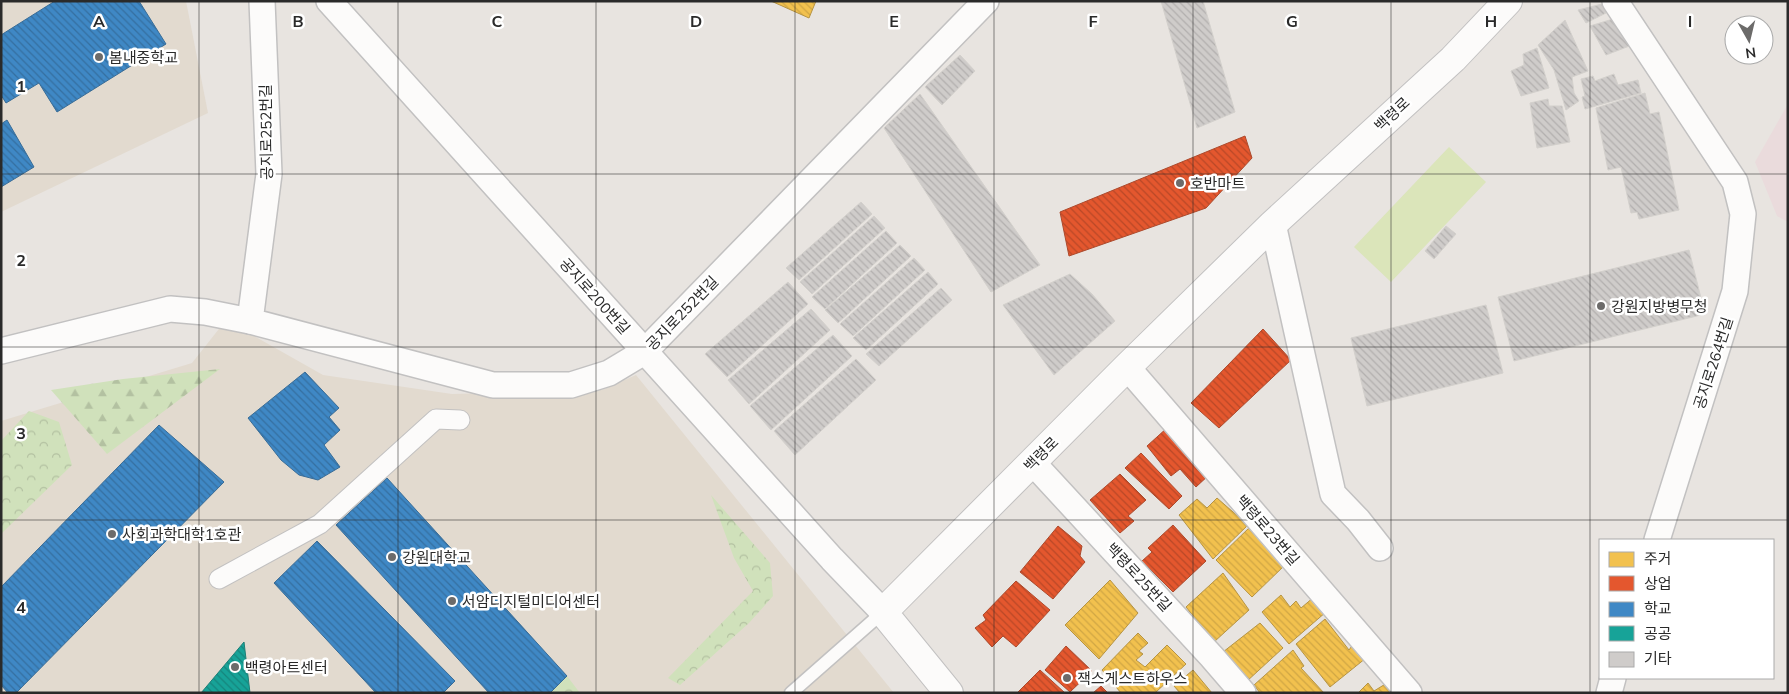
<svg xmlns="http://www.w3.org/2000/svg" width="1789" height="694" font-family="Mulish,'Noto Sans KR',sans-serif">
	<defs>
		<pattern id="forest-firs" width="22" height="20" patternUnits="userSpaceOnUse" patternTransform="scale(1.25)"><rect width="22" height="20" fill="#d0e1bb"/><path d="M5 1l3.5 6h-7zM16 11l3.5 6h-7z" fill="#b3c1a1"/></pattern>
		<pattern id="park-crowns" width="20" height="18" patternUnits="userSpaceOnUse" patternTransform="scale(1.25)"><rect width="20" height="18" fill="#d0e1bb"/><path d="M2 6a3 3 0 1 1 6 0M12 15a3 3 0 1 1 6 0" fill="none" stroke="#b3c1a1"/></pattern>
		<pattern id="homes-back-hatch" width="6" height="6" patternUnits="userSpaceOnUse" patternTransform="scale(1.25)"><rect width="6" height="6" fill="#f2c14e"/><path d="M-1 5l2 2M0 0l6 6M5-1l2 2" fill="none" stroke="#d0a644"/></pattern>
		<pattern id="shops-back-hatch" width="6" height="6" patternUnits="userSpaceOnUse" patternTransform="scale(1.25)"><rect width="6" height="6" fill="#e4572e"/><path d="M-1 5l2 2M0 0l6 6M5-1l2 2" fill="none" stroke="#b94827"/></pattern>
		<pattern id="schools-back-hatch" width="6" height="6" patternUnits="userSpaceOnUse" patternTransform="scale(1.25)"><rect width="6" height="6" fill="#3f88c5"/><path d="M-1 5l2 2M0 0l6 6M5-1l2 2" fill="none" stroke="#356fa0"/></pattern>
		<pattern id="public-back-hatch" width="6" height="6" patternUnits="userSpaceOnUse" patternTransform="scale(1.25)"><rect width="6" height="6" fill="#17a398"/><path d="M-1 5l2 2M0 0l6 6M5-1l2 2" fill="none" stroke="#15857c"/></pattern>
		<pattern id="building-back-hatch" width="6" height="6" patternUnits="userSpaceOnUse" patternTransform="scale(1.25)"><rect width="6" height="6" fill="#cfccca"/><path d="M-1 5l2 2M0 0l6 6M5-1l2 2" fill="none" stroke="#b2afae"/></pattern>
	</defs>
	<rect width="100%" height="100%" fill="#e8e4e0"/>
	<g fill="#e2dacf">
		<path d="M1,1H186L208,113L1,212Z"/>
		<path d="M226,320L323,375L452,394L602,390L636,375L894,693H1V421L192,363Z"/>
	</g>
	<path fill="#eadbdc" d="M1788,104V222L1777,216L1755,162Z"/>
	<path fill="url(#forest-firs)" d="M220,369L107,454L51,390L123,379Z"/>
	<g fill="url(#park-crowns)">
		<path d="M29,411L59,422L72,465L1,534V441Z"/>
		<path d="M711,495L770,563L773,596L749,623L680,685L668,678L753,591L734,558Z"/>
		<path d="M567,676L580,693H550Z"/>
	</g>
	<path fill="#dbe5ba" d="M1449,147L1486,182L1391,282L1354,247Z"/>
	<g fill="url(#homes-back-hatch)" stroke="#b69443">
		<path d="M771,1H816L809,18Z"/>
		<path d="M1217,498L1248,525L1213,559L1179,515L1197,499L1207,508Z"/>
		<path d="M1251,526L1285,565L1252,597L1216,560Z"/>
		<path d="M1223,573L1249,610L1214,642L1186,607Z"/>
		<path d="M1110,580L1138,613L1099,659L1065,625Z"/>
		<path d="M1281,595L1290,607L1296,601L1301,608L1314,597L1326,612L1289,644L1262,612Z"/>
		<path d="M1325,619L1349,650L1354,643L1366,658L1330,687L1296,644Z"/>
		<path d="M1260,623L1283,648L1246,682L1223,652Z"/>
		<path d="M1138,633L1148,643L1139,651L1143,654L1136,660L1145,667L1167,645L1186,664L1155,693H1121L1102,670Z"/>
		<path d="M1293,650L1304,666L1301,668L1324,693H1260L1254,685Z"/>
		<path d="M1193,670L1212,693H1180L1174,686Z"/>
		<path d="M1368,683L1374,691L1387,683L1394,693H1358Z"/>
	</g>
	<g fill="url(#shops-back-hatch)" stroke="#ac4a2d">
		<path d="M1245,136L1252,158L1206,208L1069,256L1060,212Z"/>
		<path d="M1263,329L1291,360L1219,428L1191,403Z"/>
		<path d="M1168,427L1210,474L1196,487L1180,469L1171,476L1147,446Z"/>
		<path d="M1141,453L1182,496L1169,509L1125,468Z"/>
		<path d="M1120,474L1146,500L1128,516L1134,521L1120,533L1090,500Z"/>
		<path d="M1173,525L1206,561L1173,592L1142,561L1152,552L1148,548Z"/>
		<path d="M1058,526L1082,546L1080,556L1085,562L1053,599L1020,572Z"/>
		<path d="M1016,581L1050,610L1016,647L1003,636L992,647L975,628L986,620L983,615Z"/>
		<path d="M1066,646L1092,671L1070,692L1045,670Z"/>
		<path d="M1040,670L1065,693H1017Z"/>
		<path d="M1101,686L1108,693H1093Z"/>
	</g>
	<g fill="url(#schools-back-hatch)" stroke="#396c96">
		<path d="M55,1H139L166,44L57,112L39,83L6,103L1,95V35Z"/>
		<path d="M7,120L34,167L1,187V124Z"/>
		<path d="M305,372L339,408L329,417L340,430L324,445L340,467L318,480L299,475L281,460L248,418Z"/>
		<path d="M159,425L224,482L16,693H8L1,685V587Z"/>
		<path d="M387,478L567,676L550,693H489L336,525Z"/>
		<path d="M317,541L455,681L443,693H376L274,583Z"/>
	</g>
	<path fill="url(#public-back-hatch)" stroke="#1d7f77" d="M244,642L250,693H201Z"/>
	<g fill="url(#building-back-hatch)" stroke="#d3d0cc">
		<path d="M1161,1H1203L1235,112L1197,128Z"/>
		<path d="M1602,4L1606,13L1586,23L1578,10Z"/>
		<path d="M1613,19L1632,45L1606,55L1590,26Z"/>
		<path d="M1565,20L1588,71L1572,77L1574,93L1579,101L1566,110L1554,70L1538,45Z"/>
		<path d="M1537,48L1549,88L1521,96L1511,71L1524,65L1523,54Z"/>
		<path d="M960,55L975,71L942,105L925,87Z"/>
		<path d="M1614,74L1618,85L1638,80L1641,93L1585,109L1582,97L1585,96L1581,79L1593,76L1595,81Z"/>
		<path d="M1645,93L1650,114L1659,112L1679,210L1639,219L1637,212L1631,213L1621,167L1608,170L1596,108Z"/>
		<path d="M920,94L1040,265L991,292L884,128Z"/>
		<path d="M1548,99L1549,106H1562L1570,142L1537,148L1530,103Z"/>
		<path d="M861,202L872,214L799,280L786,268Z"/>
		<path d="M874,216L885,228L812,294L800,282Z"/>
		<path d="M1446,226L1456,234L1434,259L1425,251Z"/>
		<path d="M886,231L897,243L825,309L812,297Z"/>
		<path d="M900,245L911,256L838,323L825,310Z"/>
		<path d="M1689,250L1705,314L1514,361L1498,297Z"/>
		<path d="M914,258L925,270L853,336L840,324Z"/>
		<path d="M928,272L938,284L866,350L853,338Z"/>
		<path d="M1070,274L1092,294L1115,321L1054,375L1003,305Z"/>
		<path d="M788,282L808,304L727,377L705,354Z"/>
		<path d="M941,288L952,300L879,366L866,354Z"/>
		<path d="M1486,305L1503,373L1367,406L1351,338Z"/>
		<path d="M811,309L830,330L749,404L728,380Z"/>
		<path d="M833,335L852,356L771,430L750,406Z"/>
		<path d="M856,359L876,380L795,455L774,431Z"/>
	</g>
	<g fill="none" stroke-linecap="round" stroke-linejoin="round">
		<defs>
			<path id="service" d="M791,693L883,612"/>
			<path id="pedestrian" d="M219,579L320,524L436,419L460,420"/>
			<g id="minor">
				<path d="M262,1L269,174L250,321L493,385H571L609,373L644,352L986,1"/>
				<path d="M329,1L832,559L883,612"/>
				<path d="M1615,1L1735,182L1743,214L1735,291L1657,540"/>
				<path d="M1273,224L1333,494L1358,520L1380,548"/>
				<path d="M1,351L170,309L205,312L250,321"/>
				<path d="M1127,367L1409,693"/>
				<path d="M1033,463L1212,657L1243,693"/>
				<path d="M1609,693L1613,678"/>
			</g>
			<path id="tertiary" d="M949,693L883,612L1127,367L1273,224L1453,59L1508,1"/>
		</defs>
		<use href="#service" stroke="#c2c1c1" stroke-width="15"/>
		<use href="#pedestrian" stroke="#c2c1c1" stroke-width="21"/>
		<use href="#minor" stroke="#c2c1c1" stroke-width="28"/>
		<use href="#tertiary" stroke="#c2c1c1" stroke-width="30"/>
		<use href="#service" stroke="#fcfbfa" stroke-width="12"/>
		<use href="#pedestrian" stroke="#fcfbfa" stroke-width="19"/>
		<use href="#minor" stroke="#fcfbfa" stroke-width="25"/>
		<use href="#tertiary" stroke="#fcfbfa" stroke-width="28"/>
	</g>
	<path fill="none" stroke="#2a2a2a" stroke-width="1" stroke-opacity="0.55" d="M199,1V693M398,1V693M596,1V693M795,1V693M994,1V693M1193,1V693M1391,1V693M1590,1V693M1,174H1788M1,347H1788M1,520H1788"/>
	<g fill="#6c6b6a" stroke="#fff" stroke-width="2">
		<circle cx="99" cy="57" r="5"/>
		<circle cx="1180" cy="183" r="5"/>
		<circle cx="1601" cy="306" r="5"/>
		<circle cx="112" cy="534" r="5"/>
		<circle cx="392" cy="557" r="5"/>
		<circle cx="452" cy="601" r="5"/>
		<circle cx="235" cy="667" r="5"/>
		<circle cx="1067" cy="678" r="5"/>
	</g>
	<g text-anchor="middle" dominant-baseline="central" stroke-width="5" stroke-linejoin="round" paint-order="stroke">
		<g font-size="15" fill="#2a2a2a" stroke="#fff" text-anchor="start">
			<text x="109" y="57">봄내중학교</text>
			<text x="1190" y="183">호반마트</text>
			<text x="1611" y="306">강원지방병무청</text>
			<text x="122" y="534">사회과학대학1호관</text>
			<text x="402" y="557">강원대학교</text>
			<text x="462" y="601">서암디지털미디어센터</text>
			<text x="245" y="667">백령아트센터</text>
			<text x="1077" y="678">잭스게스트하우스</text>
		</g>
		<g font-size="15" fill="#2a2a2a" stroke="#fff">
			<text transform="translate(1392 114) rotate(-43)">백령로</text>
			<text transform="translate(266 132) rotate(-91)">공지로252번길</text>
			<text transform="translate(595 296) rotate(48)">공지로200번길</text>
			<text transform="translate(682 313) rotate(-46)">공지로252번길</text>
			<text transform="translate(1713 363) rotate(-72)">공지로264번길</text>
			<text transform="translate(1041 454) rotate(-45)">백령로</text>
			<text transform="translate(1268 530) rotate(49)">백령로23번길</text>
			<text transform="translate(1139 577) rotate(47)">백령로25번길</text>
		</g>
	</g>
	<g font-size="16" text-anchor="middle" font-weight="bold" fill="#2a2a2a" stroke="#fff" stroke-width="5" stroke-linejoin="round" paint-order="stroke">
		<text x="99" y="27">A</text>
		<text x="298" y="27">B</text>
		<text x="497" y="27">C</text>
		<text x="696" y="27">D</text>
		<text x="894" y="27">E</text>
		<text x="1093" y="27">F</text>
		<text x="1292" y="27">G</text>
		<text x="1491" y="27">H</text>
		<text x="1690" y="27">I</text>
		<text x="21" y="92">1</text>
		<text x="21" y="266">2</text>
		<text x="21" y="439">3</text>
		<text x="21" y="613">4</text>
	</g>
	<rect width="1789" height="694" fill="none" stroke="#2a2a2a" stroke-width="5"/>
	<rect x="1599" y="539" width="175" height="140" fill="#ffffff" stroke="#aaaaaa"/>
	<rect x="1609" y="552" width="25" height="15" fill="#f2c14e" stroke="#aaaaaa"/>
	<text x="1644" y="564" font-size="15" fill="#2a2a2a">주거</text>
	<rect x="1609" y="576" width="25" height="15" fill="#e4572e" stroke="#aaaaaa"/>
	<text x="1644" y="589" font-size="15" fill="#2a2a2a">상업</text>
	<rect x="1609" y="602" width="25" height="15" fill="#3f88c5" stroke="#aaaaaa"/>
	<text x="1644" y="614" font-size="15" fill="#2a2a2a">학교</text>
	<rect x="1609" y="626" width="25" height="15" fill="#17a398" stroke="#aaaaaa"/>
	<text x="1644" y="639" font-size="15" fill="#2a2a2a">공공</text>
	<rect x="1609" y="652" width="25" height="15" fill="#cfccca" stroke="#aaaaaa"/>
	<text x="1644" y="664" font-size="15" fill="#2a2a2a">기타</text>
	<g transform="translate(1749 40) rotate(172)"><circle r="24" fill="#ffffff" stroke="#aaaaaa"/>
	<path d="M0-4L9 19L0 12L-9 19Z" fill="#6c6b6a"/>
	<text y="-8" font-size="14" font-weight="bold" text-anchor="middle" fill="#2a2a2a">N</text>
	</g>
</svg>
